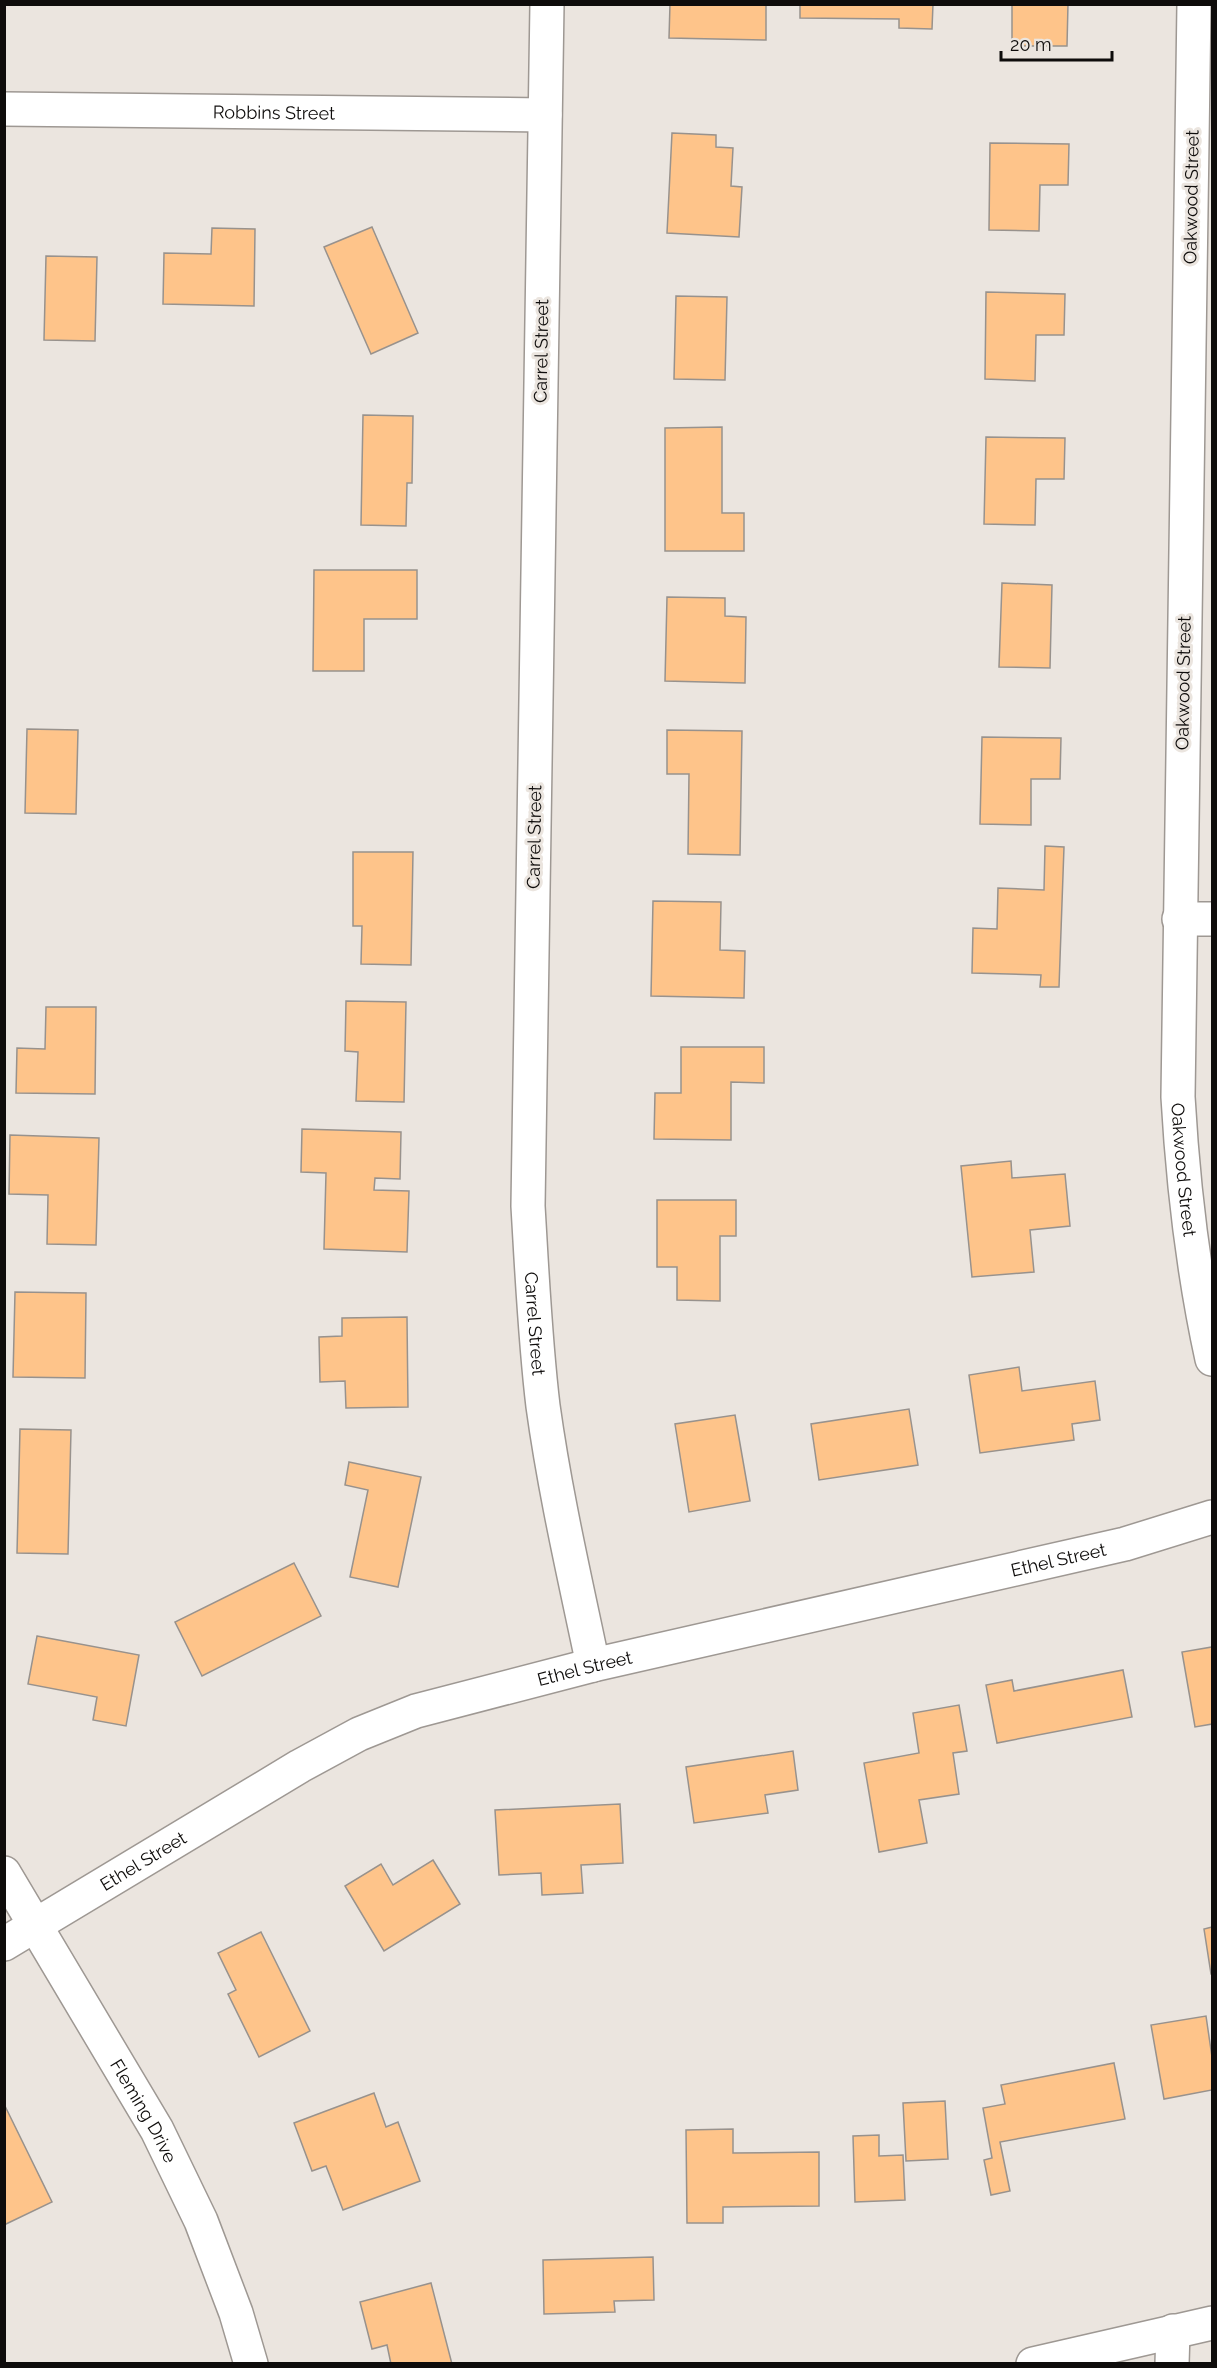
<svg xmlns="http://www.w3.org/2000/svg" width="1217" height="2368" font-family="Raleway,sans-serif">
	<rect width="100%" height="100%" fill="#ebe5df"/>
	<g fill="#fec48a" stroke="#98928d" stroke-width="1.5">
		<path d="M670,4H766V40L669,38Z"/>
		<path d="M800,4H933L932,29L899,28V19L800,18Z"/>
		<path d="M1012,4H1068L1067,46H1012Z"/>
		<path d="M672,133L716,135V147L733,148L731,186L742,187L739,237L667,233Z"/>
		<path d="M990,143L1069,144L1068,185H1040L1039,231L989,230Z"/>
		<path d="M372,227L418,333L371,354L324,247Z"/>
		<path d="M212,228L255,229L254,306L163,304L164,253L211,254Z"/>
		<path d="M46,256L97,257L95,341L44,340Z"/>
		<path d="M986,292L1065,294L1064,335H1036L1035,381L985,379Z"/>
		<path d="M676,296L727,297L725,380L674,379Z"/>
		<path d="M363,415L413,416L412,483H407L406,526L361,525Z"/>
		<path d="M722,427V513H744V551H665V428Z"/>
		<path d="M986,437L1065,438L1064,479H1036L1035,525L984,524Z"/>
		<path d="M314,570H417V619H364V671H313Z"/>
		<path d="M1002,583L1052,585L1050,668L999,667Z"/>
		<path d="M667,597L725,598V616L746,617L745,683L665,681Z"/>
		<path d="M27,729L78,730L76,814L25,813Z"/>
		<path d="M667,730L742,731L740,855L688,854L689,774H667Z"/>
		<path d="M982,737L1061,738L1060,779H1031V825L980,824Z"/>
		<path d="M1045,846L1064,847L1059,987H1040L1041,975L972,973L973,928L997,929L998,888L1044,890Z"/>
		<path d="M353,852H413L411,965L361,964L362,926H353Z"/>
		<path d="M653,901L721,902L720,950L745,951L744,998L651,996Z"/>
		<path d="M346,1001L406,1002L404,1102L356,1101L358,1052L345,1051Z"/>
		<path d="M46,1007H96L95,1094L16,1093L17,1048L45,1049Z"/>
		<path d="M681,1047H764V1083L731,1082V1140L654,1139L655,1093H681Z"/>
		<path d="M302,1129L401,1132L400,1179L375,1178L374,1190L409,1191L407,1252L324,1249L326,1173L301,1172Z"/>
		<path d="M10,1135L99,1138L96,1245L47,1244L48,1195L9,1194Z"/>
		<path d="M1011,1161L1012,1178L1065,1174L1070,1226L1030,1230L1034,1272L972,1277L961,1166Z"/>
		<path d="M657,1200H736V1236H720V1301L677,1300V1267H657Z"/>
		<path d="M15,1292L86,1293L85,1378L13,1377Z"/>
		<path d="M407,1317L408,1407L346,1408L345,1381L320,1382L319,1337L342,1336V1318Z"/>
		<path d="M1019,1367L1022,1391L1095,1381L1100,1420L1072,1424L1074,1440L980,1453L969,1375Z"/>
		<path d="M909,1409L918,1465L819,1480L811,1424Z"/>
		<path d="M735,1415L750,1501L689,1512L675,1424Z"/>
		<path d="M20,1429L71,1430L68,1554L17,1553Z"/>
		<path d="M349,1462L421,1477L398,1587L350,1577L368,1490L345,1485Z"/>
		<path d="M294,1563L321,1616L202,1676L175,1622Z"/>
		<path d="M37,1636L139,1655L126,1726L93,1720L97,1697L28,1684Z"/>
		<path d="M1212,1647V1724L1195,1727L1182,1652Z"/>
		<path d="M1123,1670L1132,1717L997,1743L986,1685L1012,1680L1014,1691Z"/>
		<path d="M959,1705L967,1751L953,1753L959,1794L919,1800L927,1843L879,1852L864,1763L919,1753L913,1713Z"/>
		<path d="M793,1751L798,1790L765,1795L768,1813L694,1823L686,1767Z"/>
		<path d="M620,1804L623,1863L581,1865L583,1893L542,1895L541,1873L499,1875L495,1810Z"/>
		<path d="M433,1860L460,1904L384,1951L345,1886L381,1864L393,1885Z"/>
		<path d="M1212,1927V1974H1211L1204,1929Z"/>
		<path d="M261,1932L310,2031L259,2057L228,1994L236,1990L218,1953Z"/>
		<path d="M1206,2016L1212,2057V2090L1164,2099L1151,2025Z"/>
		<path d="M1114,2063L1125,2119L1000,2142L1010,2191L991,2195L984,2160L992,2158L983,2108L1005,2104L1001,2085Z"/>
		<path d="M374,2093L386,2127L398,2122L420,2181L343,2210L326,2166L312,2171L294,2123Z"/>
		<path d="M945,2101L948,2159L906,2161L903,2103Z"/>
		<path d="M4,2104L52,2202L6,2224L4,2222Z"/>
		<path d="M733,2129V2153L819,2152V2206L723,2207V2223H687L686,2130Z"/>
		<path d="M879,2135V2156L903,2155L905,2200L855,2202L853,2136Z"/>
		<path d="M653,2257L654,2300L614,2301L615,2312L544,2314L543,2260Z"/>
		<path d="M431,2283L452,2364H391L387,2345L372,2349L360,2302Z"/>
	</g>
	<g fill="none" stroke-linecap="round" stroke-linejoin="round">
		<defs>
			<g id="minor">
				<path id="s1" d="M547,4L528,1206C532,1273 535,1340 543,1406C555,1493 575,1579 593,1665"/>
				<path id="s2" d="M1194,4L1178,1097C1183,1185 1193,1272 1212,1359"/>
				<path id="s3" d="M4,109L545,115"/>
				<path d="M1179,919H1212"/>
				<path id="s4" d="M4,1873L157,2130L201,2221L236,2313L251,2364"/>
				<path id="s5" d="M4,1944L300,1766L359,1734L416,1711L593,1665L1125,1544L1212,1517"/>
				<path d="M1172,2364L1173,2331"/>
			</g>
			<path id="secondary" d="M1033,2364L1212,2323"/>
		</defs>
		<use href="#minor" stroke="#9e9893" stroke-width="36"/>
		<use href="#secondary" stroke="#9e9893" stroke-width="36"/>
		<use href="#minor" stroke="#fff" stroke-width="33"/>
		<use href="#secondary" stroke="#fff" stroke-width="33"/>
	</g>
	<g text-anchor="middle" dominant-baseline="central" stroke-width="6" stroke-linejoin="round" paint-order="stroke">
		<g font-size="18" fill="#0e0c0b" stroke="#ebe5df">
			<text stroke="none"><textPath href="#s3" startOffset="270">Robbins Street</textPath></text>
			<text transform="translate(1191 197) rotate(-89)">Oakwood Street</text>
			<text transform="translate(541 351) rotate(-89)">Carrel Street</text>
			<text transform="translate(1183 683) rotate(-89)">Oakwood Street</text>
			<text transform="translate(534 837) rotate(-89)">Carrel Street</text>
			<text stroke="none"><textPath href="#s2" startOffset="1166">Oakwood Street</textPath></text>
			<text stroke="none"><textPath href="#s1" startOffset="1320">Carrel Street</textPath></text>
			<text stroke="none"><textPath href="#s5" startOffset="1134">Ethel Street</textPath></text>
			<text stroke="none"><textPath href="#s5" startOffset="648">Ethel Street</textPath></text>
			<text stroke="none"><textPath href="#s5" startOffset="162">Ethel Street</textPath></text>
			<text stroke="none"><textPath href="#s4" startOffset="276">Fleming Drive</textPath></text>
		</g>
	</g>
	<rect width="1217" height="2368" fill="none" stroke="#0e0c0b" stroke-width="12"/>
	<path d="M1001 51v9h111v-9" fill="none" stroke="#0e0c0b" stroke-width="3"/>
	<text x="1010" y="51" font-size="18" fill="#0e0c0b" stroke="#ebe5df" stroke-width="4.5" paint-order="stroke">20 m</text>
</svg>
